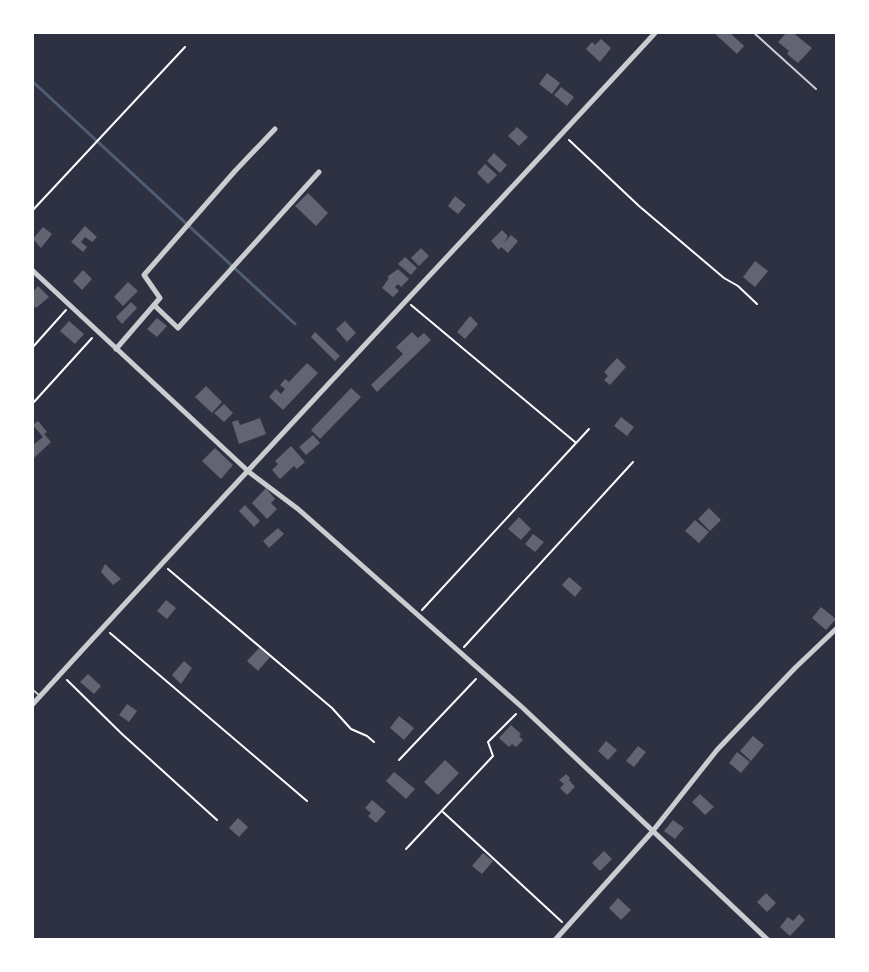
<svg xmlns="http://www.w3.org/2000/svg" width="869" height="972" font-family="'PT Sans',sans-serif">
	<rect width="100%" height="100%" fill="#2d3142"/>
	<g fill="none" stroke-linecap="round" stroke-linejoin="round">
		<path stroke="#4f5d75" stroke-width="3" d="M32,81L295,324"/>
	</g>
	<g fill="#626471">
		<path d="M713,32H729L744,46L737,54Z"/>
		<path d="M787,32H792L812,48L798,63L787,54L789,51L778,42Z"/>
		<path d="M601,39L611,48L600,62L586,49L592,42L595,45Z"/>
		<path d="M547,73L560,83L552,94L539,84Z"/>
		<path d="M561,87L574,97L567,106L554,95Z"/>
		<path d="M517,127L528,137L519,146L508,136Z"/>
		<path d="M494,153L507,165L500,173L487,161Z"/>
		<path d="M485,164L497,175L488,184L477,173Z"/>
		<path d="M308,193L328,213L316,226L295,206Z"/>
		<path d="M455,196L466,205L458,214L448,206Z"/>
		<path d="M85,226L97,237L92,242L85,237L81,242L87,247L83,252L71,242Z"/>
		<path d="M43,227L52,234L41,248L33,239Z"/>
		<path d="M502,230L508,236L504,243L511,235L518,241L508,253L501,247L499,250L491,241Z"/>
		<path d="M421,248L429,256L419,266L411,258Z"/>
		<path d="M405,257L417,268L411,275L398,264Z"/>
		<path d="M755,261L768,271L755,287L743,277Z"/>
		<path d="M398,269L409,279L401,287L398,284L395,287L399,291L393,297L382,288L389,278L387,277Z"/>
		<path d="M83,270L92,279L82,290L73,281Z"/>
		<path d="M128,282L138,291L123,306L114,297Z"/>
		<path d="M38,286L49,297L36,308L32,304V293Z"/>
		<path d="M131,302L137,308L122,324L116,317Z"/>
		<path d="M470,316L478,324L465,339L457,332Z"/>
		<path d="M157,318L167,326L157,337L147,329Z"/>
		<path d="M69,321L84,334L75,344L60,331Z"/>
		<path d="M345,321L356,333L347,342L336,329Z"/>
		<path d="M315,332L340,356L335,361L311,337Z"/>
		<path d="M412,332L418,338L424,333L431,340L377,392L371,385L403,354L396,347Z"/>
		<path d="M617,358L626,367L610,385L604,380L608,376L604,372Z"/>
		<path d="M307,363L318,373L283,410L269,397L276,389L281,394L285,389L280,385L285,379L289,382Z"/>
		<path d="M206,386L222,402L212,413L195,397Z"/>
		<path d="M351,388L361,397L320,439L311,430Z"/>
		<path d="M224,404L233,413L224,422L214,413Z"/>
		<path d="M621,417L634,427L627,436L614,426Z"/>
		<path d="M260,418L266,434L239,444L232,422L238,420L240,425Z"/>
		<path d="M38,421L47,432L44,434L51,442L34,458L32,456V446L43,437L33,425Z"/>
		<path d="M313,435L320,443L306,455L299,447Z"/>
		<path d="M291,446L305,462L297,469L294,466L280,479L272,470L278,464L275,461Z"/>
		<path d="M215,448L233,465L221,479L202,461Z"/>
		<path d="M266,488L275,499L271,503L277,509L267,519L252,503Z"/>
		<path d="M245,505L260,521L254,527L239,511Z"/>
		<path d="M709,508L721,520L710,531L698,519Z"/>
		<path d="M519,517L531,529L521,540L508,529Z"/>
		<path d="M695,520L709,532L699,543L685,531Z"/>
		<path d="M278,528L284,534L269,548L263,541Z"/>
		<path d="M533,534L544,542L535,552L525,544Z"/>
		<path d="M105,564L121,579L113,585L101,572Z"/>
		<path d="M569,577L582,588L575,597L562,585Z"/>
		<path d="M166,600L176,608L167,619L157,611Z"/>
		<path d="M821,607L836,619L826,630L812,618Z"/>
		<path d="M259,648L270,657L258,671L247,661Z"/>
		<path d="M184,661L192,668L181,684L172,675Z"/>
		<path d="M88,674L101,686L94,694L80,682Z"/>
		<path d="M127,704L137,711L129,722L119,715Z"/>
		<path d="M399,716L414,728L404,740L390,728Z"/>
		<path d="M511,725L521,734L519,736L523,740L516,747L512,744L509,747L499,738Z"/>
		<path d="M753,736L764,745L751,761L740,751Z"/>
		<path d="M606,741L617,750L608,760L598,751Z"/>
		<path d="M638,746L646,752L634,767L626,761Z"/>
		<path d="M737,752L750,762L741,773L729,763Z"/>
		<path d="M445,760L459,773L438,795L424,782Z"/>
		<path d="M394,772L415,789L406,799L386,781Z"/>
		<path d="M566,774L570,778L569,780L575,787L567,795L560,788L564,784L559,780Z"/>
		<path d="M700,794L714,807L705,815L692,802Z"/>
		<path d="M372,800L386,812L376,823L368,816L371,813L365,808Z"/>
		<path d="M238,818L248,827L239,837L229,828Z"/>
		<path d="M673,820L684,828L675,839L664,831Z"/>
		<path d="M604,851L612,859L600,871L592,863Z"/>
		<path d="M483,853L493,861L482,874L472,866Z"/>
		<path d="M766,893L776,903L767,912L757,902Z"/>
		<path d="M618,898L631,910L621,920L609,908Z"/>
		<path d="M799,914L805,920L790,936L780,927L788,917L793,921Z"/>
	</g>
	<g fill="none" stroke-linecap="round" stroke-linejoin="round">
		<g stroke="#fff" stroke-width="2">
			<path d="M569,140L639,206L724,278L738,286L757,304"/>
			<path d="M32,211L185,47"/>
			<path d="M411,305L575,442"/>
			<path d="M32,348L66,310"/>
			<path d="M34,402L92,338"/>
			<path d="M168,569L332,708L351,729L367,736L374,742"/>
			<path d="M422,610L589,429"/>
			<path d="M110,633L307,801"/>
			<path d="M464,647L633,462"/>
			<path d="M67,680L122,734L217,820"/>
			<path d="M399,760L476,679"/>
			<path d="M443,812L562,922"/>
			<path d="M406,849L493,756L488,742L516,714"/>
		</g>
		<g stroke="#caccd0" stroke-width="2">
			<path d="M753,32L816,89"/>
			<path d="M32,689L40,696"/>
		</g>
		<g stroke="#caccd0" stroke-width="5">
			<path d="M32,270L249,472L298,509L523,708L768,940"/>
			<path d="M154,305L178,328L319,172"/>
			<path d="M116,349L160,298L144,275L235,171L275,129"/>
			<path d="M32,705C238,479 448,257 656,32"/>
			<path d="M555,940L652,832L717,750L795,668L837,628"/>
		</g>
	</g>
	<rect width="869" height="972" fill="none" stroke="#ffffff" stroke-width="68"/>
</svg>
